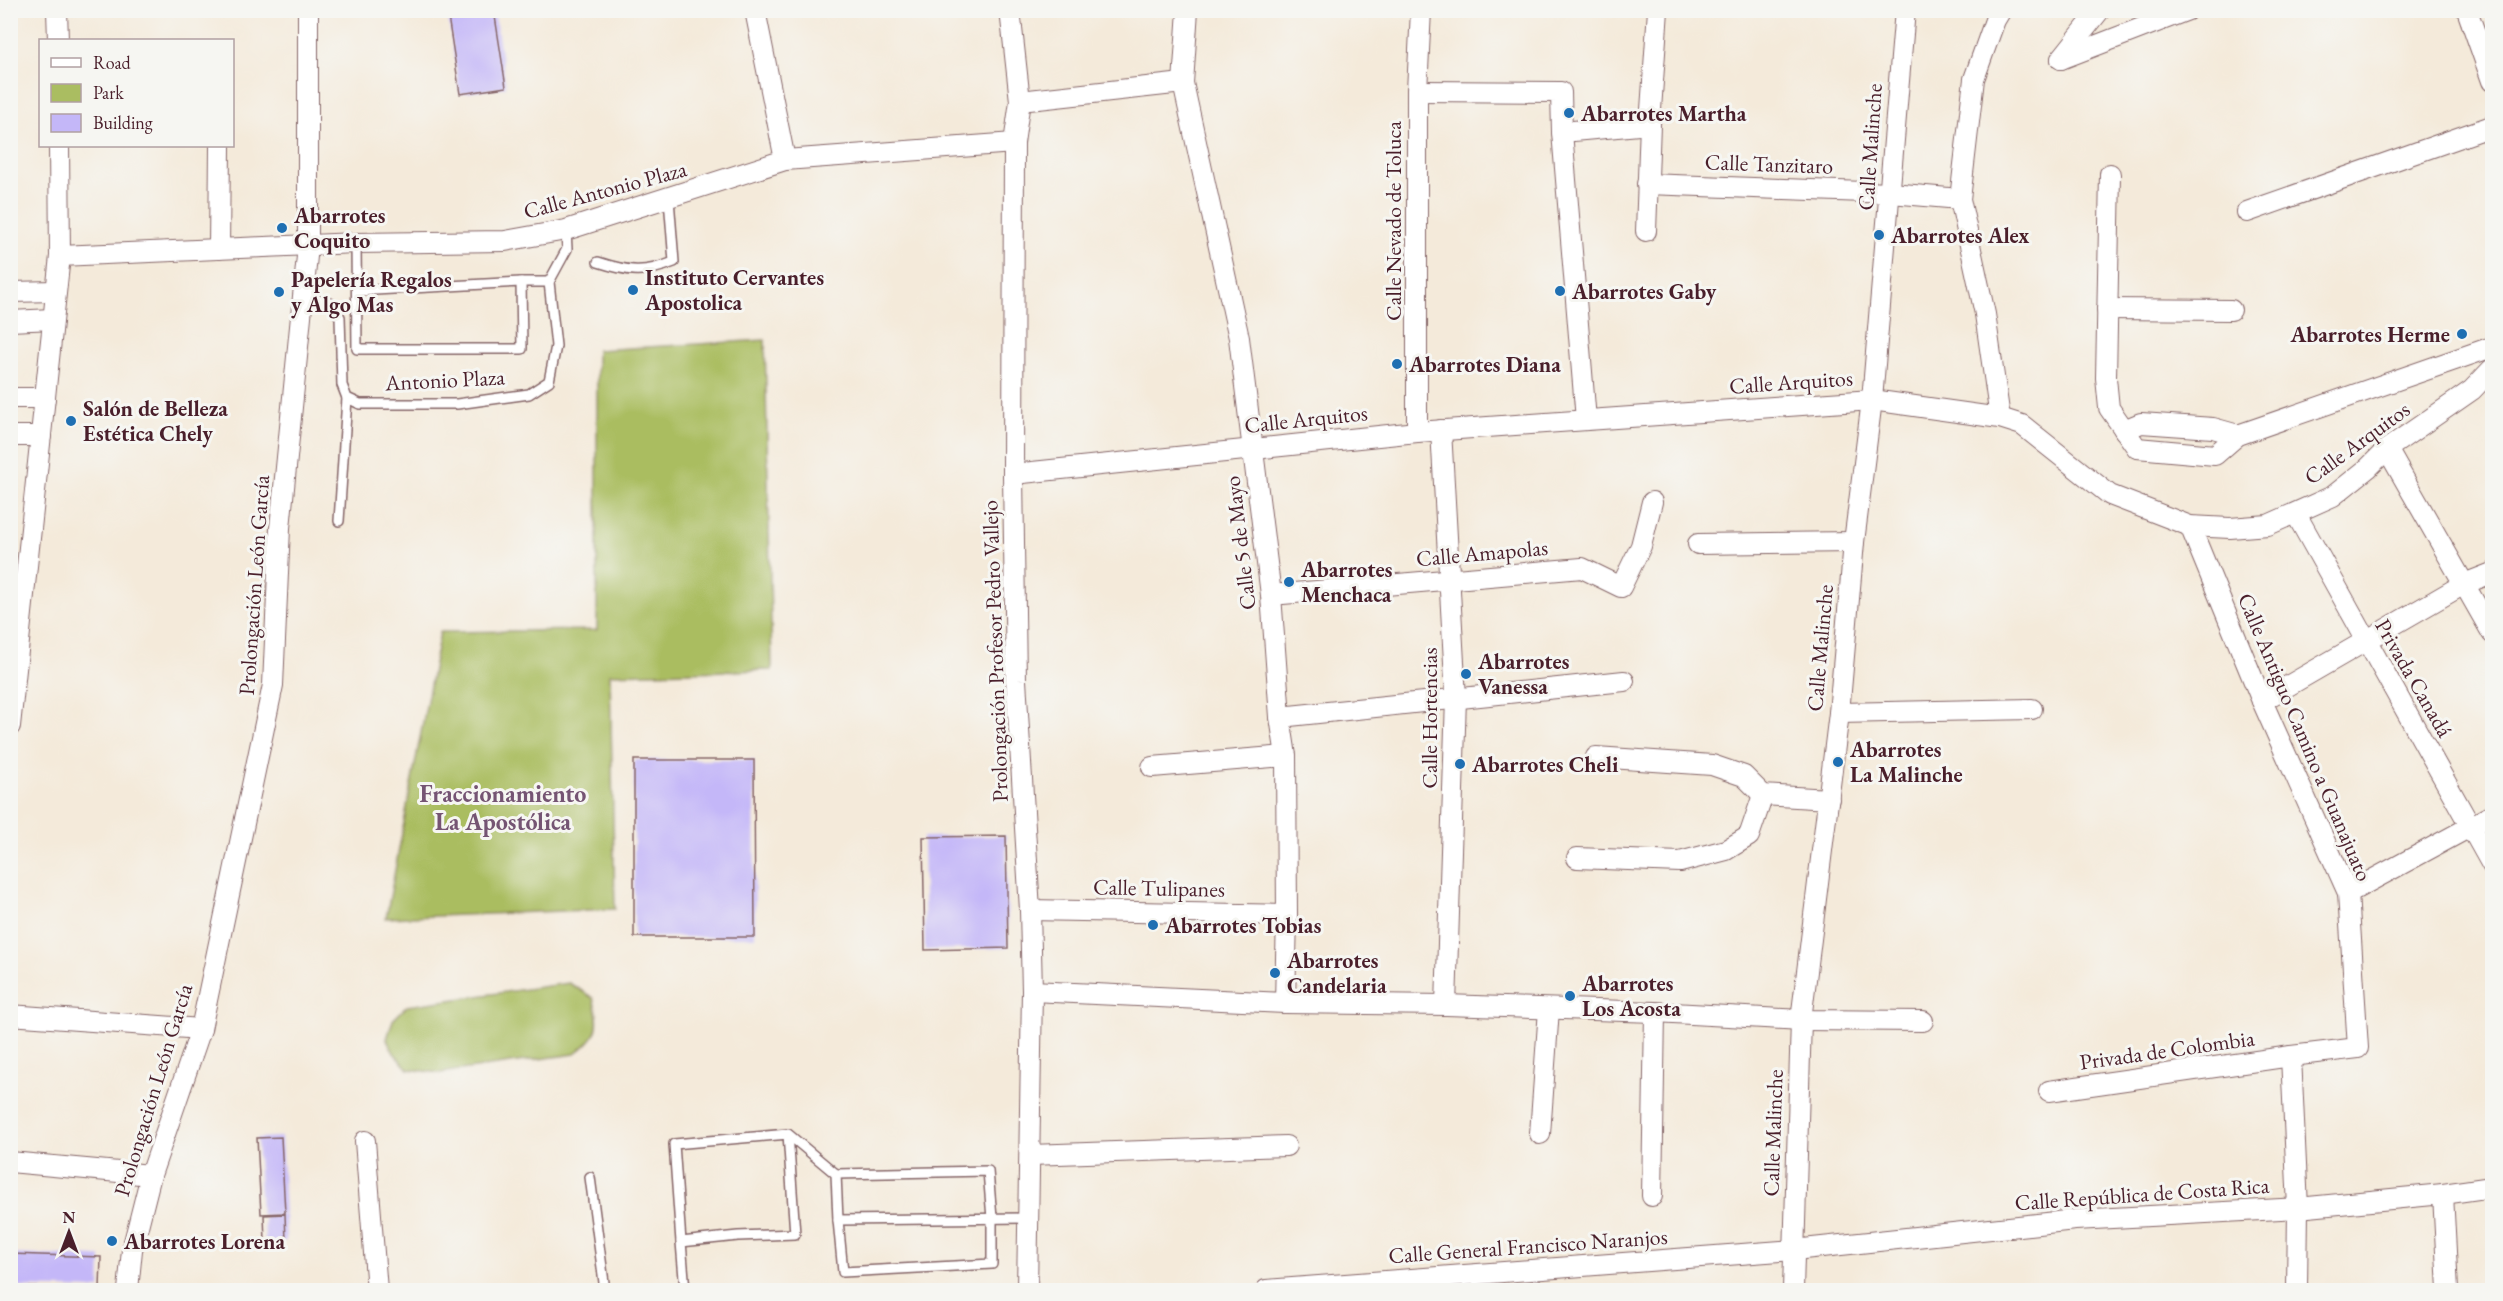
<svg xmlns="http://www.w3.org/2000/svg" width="2503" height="1301" font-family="'EB Garamond',serif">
	<rect width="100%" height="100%" fill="#f6f6f2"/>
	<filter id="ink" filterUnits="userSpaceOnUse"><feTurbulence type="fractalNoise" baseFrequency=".0167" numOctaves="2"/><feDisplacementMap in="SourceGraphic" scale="12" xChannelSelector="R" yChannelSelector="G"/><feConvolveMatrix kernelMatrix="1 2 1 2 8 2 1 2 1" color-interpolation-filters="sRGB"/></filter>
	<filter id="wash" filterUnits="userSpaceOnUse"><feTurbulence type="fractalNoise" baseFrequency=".008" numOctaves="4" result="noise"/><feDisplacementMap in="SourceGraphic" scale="24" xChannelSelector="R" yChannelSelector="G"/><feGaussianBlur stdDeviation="1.35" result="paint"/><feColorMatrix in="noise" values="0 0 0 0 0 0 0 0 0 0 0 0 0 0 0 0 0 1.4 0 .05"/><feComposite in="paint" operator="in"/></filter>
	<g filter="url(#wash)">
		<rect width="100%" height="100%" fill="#f4eada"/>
		<g fill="#aabd61" stroke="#7a6e46" stroke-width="1.5">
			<path d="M765,340L772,670L610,674L615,909L386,918L440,632L597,630V350Z"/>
			<path d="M569,983L593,998C601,1027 600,1035 575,1054L440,1073L408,1069L394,1053L387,1039L393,1020L407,1006Z"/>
		</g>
		<g id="blocks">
			<g fill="#c4b7f8">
				<path d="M447,10H494L506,87L460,94Z"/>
				<path d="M634,760H754L755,937H634Z"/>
				<path d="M1006,836L1008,948L925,950L923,837Z"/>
				<path d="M281,1137L285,1213L261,1214L257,1138Z"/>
				<path d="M285,1214L286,1241L265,1242L264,1215Z"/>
				<path d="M10,1254L101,1257L100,1289L10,1287Z"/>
			</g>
		</g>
	</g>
	<g filter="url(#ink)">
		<use href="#blocks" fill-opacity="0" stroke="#866668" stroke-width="1.5"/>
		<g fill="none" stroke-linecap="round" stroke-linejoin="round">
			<defs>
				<g id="lane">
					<path d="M356,243L357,349H522L521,282L357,291"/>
					<path d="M598,262C629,272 644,274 674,262L669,199"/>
					<path d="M521,282H549"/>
					<path d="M303,297L330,303L340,317L342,385L347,398L360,404H457L529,394L549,381L556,346L549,282L567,249L566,230"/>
					<path d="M339,521L347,398"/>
					<path d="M788,1134L795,1234L738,1236L681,1242L674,1144L788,1134L836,1174L838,1220L1027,1218"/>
					<path d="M836,1174L988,1171L992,1218V1264L843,1272L838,1220"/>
					<path d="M590,1177L605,1290"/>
					<path d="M681,1242L685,1290"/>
				</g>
				<g id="street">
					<path d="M57,10L58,40"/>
					<path d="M755,10L785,160"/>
					<path d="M1010,10L1020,101L1014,143L1013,474L1016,680L1030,910L1032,991L1027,1290"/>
					<path d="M1188,10L1183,83L1239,338L1271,595L1280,717L1286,756L1287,915L1285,1003"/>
					<path d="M2467,10L2492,81"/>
					<path d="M2061,59L2188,10"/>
					<path d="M2061,59L2100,10"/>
					<path d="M1417,91L1561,92L1562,132L1586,420"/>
					<path d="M1020,101L1183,83"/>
					<path d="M1562,132L1650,124"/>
					<path d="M2110,174L2106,378L2109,408L2137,448L2215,455L2238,435L2492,347"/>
					<path d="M1647,184L1891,193L1960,199"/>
					<path d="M2247,212L2492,126"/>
					<path d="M1646,231L1650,124L1658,10"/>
					<path d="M219,249L220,146"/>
					<path d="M60,256L356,243L505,241L566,230L785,160L1014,143"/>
					<path d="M10,292L56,291"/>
					<path d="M2107,309L2231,310"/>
					<path d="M10,321L53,319"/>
					<path d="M10,398H45"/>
					<path d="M2000,418L1985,314L1960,199L1974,79L1995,20L2001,10"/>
					<path d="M1441,430L1456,698L1446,1005"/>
					<path d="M2124,430L2141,423L2213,428L2238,435"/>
					<path d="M1417,432V91L1421,10"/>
					<path d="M10,436H41"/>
					<path d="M2387,449L2492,633"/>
					<path d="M1013,474L1417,432L1872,400L2000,418L2022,425L2110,495L2190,526L2230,528L2268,525L2333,496L2368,468L2387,449L2472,390L2492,369"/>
					<path d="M2296,514L2492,865"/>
					<path d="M1698,544L1854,542"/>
					<path d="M1271,595L1582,568L1621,587L1641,546L1652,502"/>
					<path d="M2262,701L2464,584L2492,573"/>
					<path d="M1839,713L2032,709"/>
					<path d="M1280,717L1624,681"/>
					<path d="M10,726L60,256L59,146"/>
					<path d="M1596,757L1712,765L1744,776L1763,795L1829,799"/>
					<path d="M1152,767L1286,756"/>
					<path d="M1577,858L1680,862L1726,850L1749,836L1763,795"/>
					<path d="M2348,893L2492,815"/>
					<path d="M1030,910L1287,915"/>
					<path d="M1032,991L1285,1003L1446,1005L1655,1012L1801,1020L1923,1021"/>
					<path d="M10,1015L201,1029"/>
					<path d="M2291,1056L2298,1208L2297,1290"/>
					<path d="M2049,1091L2291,1056L2358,1048L2348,893L2262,701L2190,526"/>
					<path d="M1540,1134L1549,1009"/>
					<path d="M365,1141L377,1290"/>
					<path d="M1030,1155L1286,1146"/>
					<path d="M10,1162L151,1175"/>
					<path d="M2443,1194L2448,1290"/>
					<path d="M1652,1196L1655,1012"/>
					<path d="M128,1290L132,1250L151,1175L201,1029L273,685L280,528L308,246V10"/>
					<path d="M1266,1290L1794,1250L2075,1220L2298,1208L2443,1194L2492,1187"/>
					<path d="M1793,1290L1801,1020L1839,713L1854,542L1872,400L1905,10"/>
				</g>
			</defs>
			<use href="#lane" stroke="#866668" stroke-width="12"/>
			<use href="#street" stroke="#866668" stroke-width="22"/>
			<use href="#lane" stroke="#fff" stroke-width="9"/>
			<use href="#street" stroke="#fff" stroke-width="20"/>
		</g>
	</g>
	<g fill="#1f6fb2" stroke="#f6f6f2" stroke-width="2">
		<circle cx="1569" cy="113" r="6"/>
		<circle cx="282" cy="228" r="6"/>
		<circle cx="1879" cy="235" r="6"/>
		<circle cx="633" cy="290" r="6"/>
		<circle cx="1560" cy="291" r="6"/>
		<circle cx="279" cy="292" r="6"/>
		<circle cx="2462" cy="334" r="6"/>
		<circle cx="1397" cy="364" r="6"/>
		<circle cx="71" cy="421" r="6"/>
		<circle cx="1289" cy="582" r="6"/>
		<circle cx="1466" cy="674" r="6"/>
		<circle cx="1838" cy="762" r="6"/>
		<circle cx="1460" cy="764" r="6"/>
		<circle cx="1153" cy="925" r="6"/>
		<circle cx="1275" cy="973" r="6"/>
		<circle cx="1570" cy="996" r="6"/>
		<circle cx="112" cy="1241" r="6"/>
	</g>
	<g text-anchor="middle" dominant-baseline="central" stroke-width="6" stroke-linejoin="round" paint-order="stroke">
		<g font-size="22" font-weight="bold" fill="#4a1f2b" stroke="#f6f6f2" text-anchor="start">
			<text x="1581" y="113">Abarrotes Martha</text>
			<text x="294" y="215">Abarrotes<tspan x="294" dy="25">Coquito</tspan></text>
			<text x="1891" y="235">Abarrotes Alex</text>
			<text x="645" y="277">Instituto Cervantes<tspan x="645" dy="25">Apostolica</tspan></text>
			<text x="291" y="279">Papelería Regalos<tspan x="291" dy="25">y Algo Mas</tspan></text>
			<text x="1572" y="291">Abarrotes Gaby</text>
			<text x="2450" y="334" text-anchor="end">Abarrotes Herme</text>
			<text x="1409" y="364">Abarrotes Diana</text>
			<text x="83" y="408">Salón de Belleza<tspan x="83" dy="25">Estética Chely</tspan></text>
			<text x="1301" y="569">Abarrotes<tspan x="1301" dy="25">Menchaca</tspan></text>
			<text x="1478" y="661">Abarrotes<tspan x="1478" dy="25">Vanessa</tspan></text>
			<text x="1850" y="749">Abarrotes<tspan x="1850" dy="25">La Malinche</tspan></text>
			<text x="1472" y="764">Abarrotes Cheli</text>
			<text x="1165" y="925">Abarrotes Tobias</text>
			<text x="1287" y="960">Abarrotes<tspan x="1287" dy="25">Candelaria</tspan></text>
			<text x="1582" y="983">Abarrotes<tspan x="1582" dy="25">Los Acosta</tspan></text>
			<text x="124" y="1241">Abarrotes Lorena</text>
		</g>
		<g font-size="22" fill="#4a1f2b" stroke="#f6f6f2">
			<text transform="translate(1870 147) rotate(-86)">Calle Malinche</text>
			<text transform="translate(1769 164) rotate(2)">Calle Tanzitaro</text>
			<text transform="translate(605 190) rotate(-15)">Calle Antonio Plaza</text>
			<text transform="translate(1393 221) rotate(-90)">Calle Nevado de Toluca</text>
			<text transform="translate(445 380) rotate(-3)">Antonio Plaza</text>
			<text transform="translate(1791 382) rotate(-4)">Calle Arquitos</text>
			<text transform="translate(1306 419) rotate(-6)">Calle Arquitos</text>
			<text transform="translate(2357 443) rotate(-36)">Calle Arquitos</text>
			<text transform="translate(1240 543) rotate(-97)">Calle 5 de Mayo</text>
			<text transform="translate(1482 553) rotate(-5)">Calle Amapolas</text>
			<text transform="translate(254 585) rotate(-86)">Prolongación León García</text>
			<text transform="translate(1820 648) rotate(-85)">Calle Malinche</text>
			<text transform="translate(995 651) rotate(-92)">Prolongación Profesor Pedro Vallejo</text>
			<text transform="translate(2414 678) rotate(60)">Privada Canadá</text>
			<text transform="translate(1429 718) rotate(-90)">Calle Hortencias</text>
			<text transform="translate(2305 737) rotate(67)">Calle Antiguo Camino a Guanajuato</text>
			<text transform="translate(1159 888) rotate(1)">Calle Tulipanes</text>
			<text transform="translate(2167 1050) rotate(-8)">Privada de Colombia</text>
			<text transform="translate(153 1090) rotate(-73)">Prolongación León García</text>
			<text transform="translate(1773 1133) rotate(-88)">Calle Malinche</text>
			<text transform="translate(2142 1194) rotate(-4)">Calle República de Costa Rica</text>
			<text transform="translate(1528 1246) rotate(-4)">Calle General Francisco Naranjos</text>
		</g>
		<g font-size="24" font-weight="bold" fill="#755473" stroke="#f6f6f2">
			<text x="503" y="793">Fraccionamiento<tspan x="503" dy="28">La Apostólica</tspan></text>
		</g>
	</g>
	<rect width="2503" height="1301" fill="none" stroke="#f6f6f2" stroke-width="36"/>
	<rect x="39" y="39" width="195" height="108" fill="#f6f6f2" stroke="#b1a0a2" stroke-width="1.5"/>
	<rect x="51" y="58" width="30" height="9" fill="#ffffff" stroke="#b1a0a2" stroke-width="1.5"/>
	<text x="93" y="69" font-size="18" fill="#4a1f2b">Road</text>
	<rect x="51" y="84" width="30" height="18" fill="#aabd61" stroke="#b1a0a2" stroke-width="1.5"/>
	<text x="93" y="99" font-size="18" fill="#4a1f2b">Park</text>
	<rect x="51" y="114" width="30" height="18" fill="#c4b7f8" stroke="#b1a0a2" stroke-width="1.5"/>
	<text x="93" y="129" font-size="18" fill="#4a1f2b">Building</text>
	<g transform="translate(69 1232)" stroke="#f6f6f2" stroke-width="4.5" paint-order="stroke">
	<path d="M0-4.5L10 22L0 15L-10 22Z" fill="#4a1f2b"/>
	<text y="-9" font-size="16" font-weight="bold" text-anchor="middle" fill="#4a1f2b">N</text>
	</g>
</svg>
